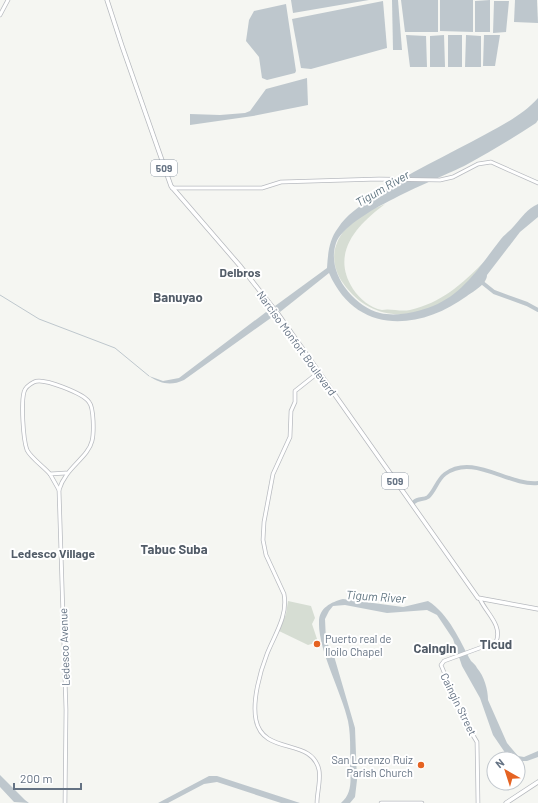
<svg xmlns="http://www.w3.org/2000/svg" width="538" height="803" font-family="Barlow,sans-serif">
	<rect width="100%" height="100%" fill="#f5f6f2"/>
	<g fill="#d6ddd3">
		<path d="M385,204C357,225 330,253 353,289C360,299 370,308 382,310C390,308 400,312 410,310C441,303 462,284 484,262C476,272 469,282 460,290C423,321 373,326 343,283C335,272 331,256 337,243C344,224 367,211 385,204Z"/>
		<path d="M288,601L311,606L315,618L312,624L318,642L308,645L279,631L286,614Z"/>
	</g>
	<g fill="#bec7cd">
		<path d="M291,0H369L293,13Z"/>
		<path d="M392,0H398L402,50H393Z"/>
		<path d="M401,0H438V32H405Z"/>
		<path d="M440,0H473V32L440,31Z"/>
		<path d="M490,0V32H475V1Z"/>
		<path d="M515,0H537L538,23L514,22Z"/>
		<path d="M383,1L387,48L311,69L301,68L292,19Z"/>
		<path d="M494,1H509L506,32L493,33Z"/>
		<path d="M286,4L296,71L295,73L267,80L262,78L259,57L246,41L249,20L254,11Z"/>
		<path d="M406,35L426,36L427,67H410Z"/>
		<path d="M444,35L445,67H430V36Z"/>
		<rect x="448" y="35" width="14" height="32"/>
		<path d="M466,35L481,36V67H465Z"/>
		<path d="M484,35H500L495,66H483Z"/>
		<path d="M307,78L308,105L253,116L190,125V114L220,115L245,113L250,111L266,89Z"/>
		<path d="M538,98V120L536,123C513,138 490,152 466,165C436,180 348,213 336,243C326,272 353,306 380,313C397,317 417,312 433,306C465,293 481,264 501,239C505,234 510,231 514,226C522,217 527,209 538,204V217L520,232L487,275C487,284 474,291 467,296C419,331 356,335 329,273L280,312L275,306L327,268C328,253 329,240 338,228C347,214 359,207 372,198C407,173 448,155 486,134C504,124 524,114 538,98Z"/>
		<path d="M270,309L275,315L184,380C171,386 161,384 149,376L163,381L179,378Z"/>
		<path d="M343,599L403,607L428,601C449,614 460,641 471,661C473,663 476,665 477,668C484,676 488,689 488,700L507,743L518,756L524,757L538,751V757L527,761H518V759L508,757L493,735L480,698L462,666L453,639L437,615L427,610L387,613L345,605L333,606L329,611L325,619L326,641L334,656L355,728L357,780L355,797L350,803H341C352,794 351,780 350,767C350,752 351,736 348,721C342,693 318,650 319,622C319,608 331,602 343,599Z"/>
		<path d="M0,775L25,800L29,803L14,802L0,787Z"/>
		<path d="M209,776H217L300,803H281L217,782L204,784L168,803H158Z"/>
	</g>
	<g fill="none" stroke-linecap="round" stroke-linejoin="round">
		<path stroke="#bec7cd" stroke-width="1" d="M0,295L39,319L115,348L149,376"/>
		<g stroke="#bec7cd" stroke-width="4">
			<path d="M479,280L494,292L527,304L538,310"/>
			<path d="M414,502C418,498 424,500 428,497C435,491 437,480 445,474C473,453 508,486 538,483"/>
		</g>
		<defs>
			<g id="secondary">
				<path d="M0,15L8,0"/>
				<path d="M172,188H262L281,182L379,179L440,180L453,177L478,164L491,162L538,183"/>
				<path d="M50,474C44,467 31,458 27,450C23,439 21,403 24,392C25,388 30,384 34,382C43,377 84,394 89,402C94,408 94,433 92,441C88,458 65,468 59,490L66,710L65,803"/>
				<path d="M59,490L50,474L66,473"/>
				<path d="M317,803C317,793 321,779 319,770C312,737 263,756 256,720C252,701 260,672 267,654C275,634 288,616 284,594L266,555L263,540L264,522L273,474L290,437L291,411L295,402V391L319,372"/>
				<path d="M381,803H422"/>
				<path d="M478,803L477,742L464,720L441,665L444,661L496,642C503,625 486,613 480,599"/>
			</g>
			<g id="primary">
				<path d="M107,0L122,46L171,186L241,267L278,314L478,598L538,609"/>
				<path d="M506,803L538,782"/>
			</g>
		</defs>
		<use href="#secondary" stroke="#b8bbc0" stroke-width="4.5"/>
		<use href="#primary" stroke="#b6b9be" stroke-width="5"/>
		<use href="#secondary" stroke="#fff" stroke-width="3"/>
		<use href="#primary" stroke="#fff" stroke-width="3.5"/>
	</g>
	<g fill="#e56322" stroke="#fff" stroke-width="1.5">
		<circle cx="317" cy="644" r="4"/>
		<circle cx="421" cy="765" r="4"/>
	</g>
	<g text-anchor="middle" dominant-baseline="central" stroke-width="4" stroke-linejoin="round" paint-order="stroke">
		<g fill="#fff" stroke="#929ca8" stroke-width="1">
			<rect x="151" y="160" width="26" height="16" rx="3"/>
			<rect x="382" y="473" width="26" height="16" rx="3"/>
		</g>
		<g font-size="10" font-weight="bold" fill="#647283">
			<text x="164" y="168">509</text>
			<text x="395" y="481">509</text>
		</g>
		<g font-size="11" fill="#647283" stroke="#fff">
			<text transform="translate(297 343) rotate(54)">Narciso Monfort Boulevard</text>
			<text transform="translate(64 647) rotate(-92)">Ledesco Avenue</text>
			<text transform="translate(459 704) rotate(64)">Caingin Street</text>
		</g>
		<g font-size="11" fill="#647283" stroke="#fff" text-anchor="start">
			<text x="325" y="638">Puerto real de<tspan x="325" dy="13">Iloilo Chapel</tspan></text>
			<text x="413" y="759" text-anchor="end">San Lorenzo Ruiz<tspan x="413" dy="13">Parish Church</tspan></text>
		</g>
		<g font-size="12" font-style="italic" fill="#5f7480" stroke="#fff">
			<text transform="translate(382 188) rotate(-30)">Tigum River</text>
			<text transform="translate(376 596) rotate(4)">Tigum River</text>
		</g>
		<g font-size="12" font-weight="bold" fill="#525c68" stroke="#fff">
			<text x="240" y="272">Delbros</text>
			<text x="53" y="553">Ledesco Village</text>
		</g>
		<g font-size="13" font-weight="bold" fill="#525c68" stroke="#fff">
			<text x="178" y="297">Banuyao</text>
			<text x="174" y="549">Tabuc Suba</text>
			<text x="496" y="644">Ticud</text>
			<text x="435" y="648">Caingin</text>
		</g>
	</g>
	<g transform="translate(506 771) rotate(321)"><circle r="19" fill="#ffffff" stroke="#c1c7cd"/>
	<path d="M0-3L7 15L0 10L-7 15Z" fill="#e56322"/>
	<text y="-6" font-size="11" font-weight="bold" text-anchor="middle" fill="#647283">N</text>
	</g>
	<path d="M14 783v6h67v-6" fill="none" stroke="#647283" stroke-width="2"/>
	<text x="20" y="783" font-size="12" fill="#647283" stroke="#ffffff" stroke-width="3" paint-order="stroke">200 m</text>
</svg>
